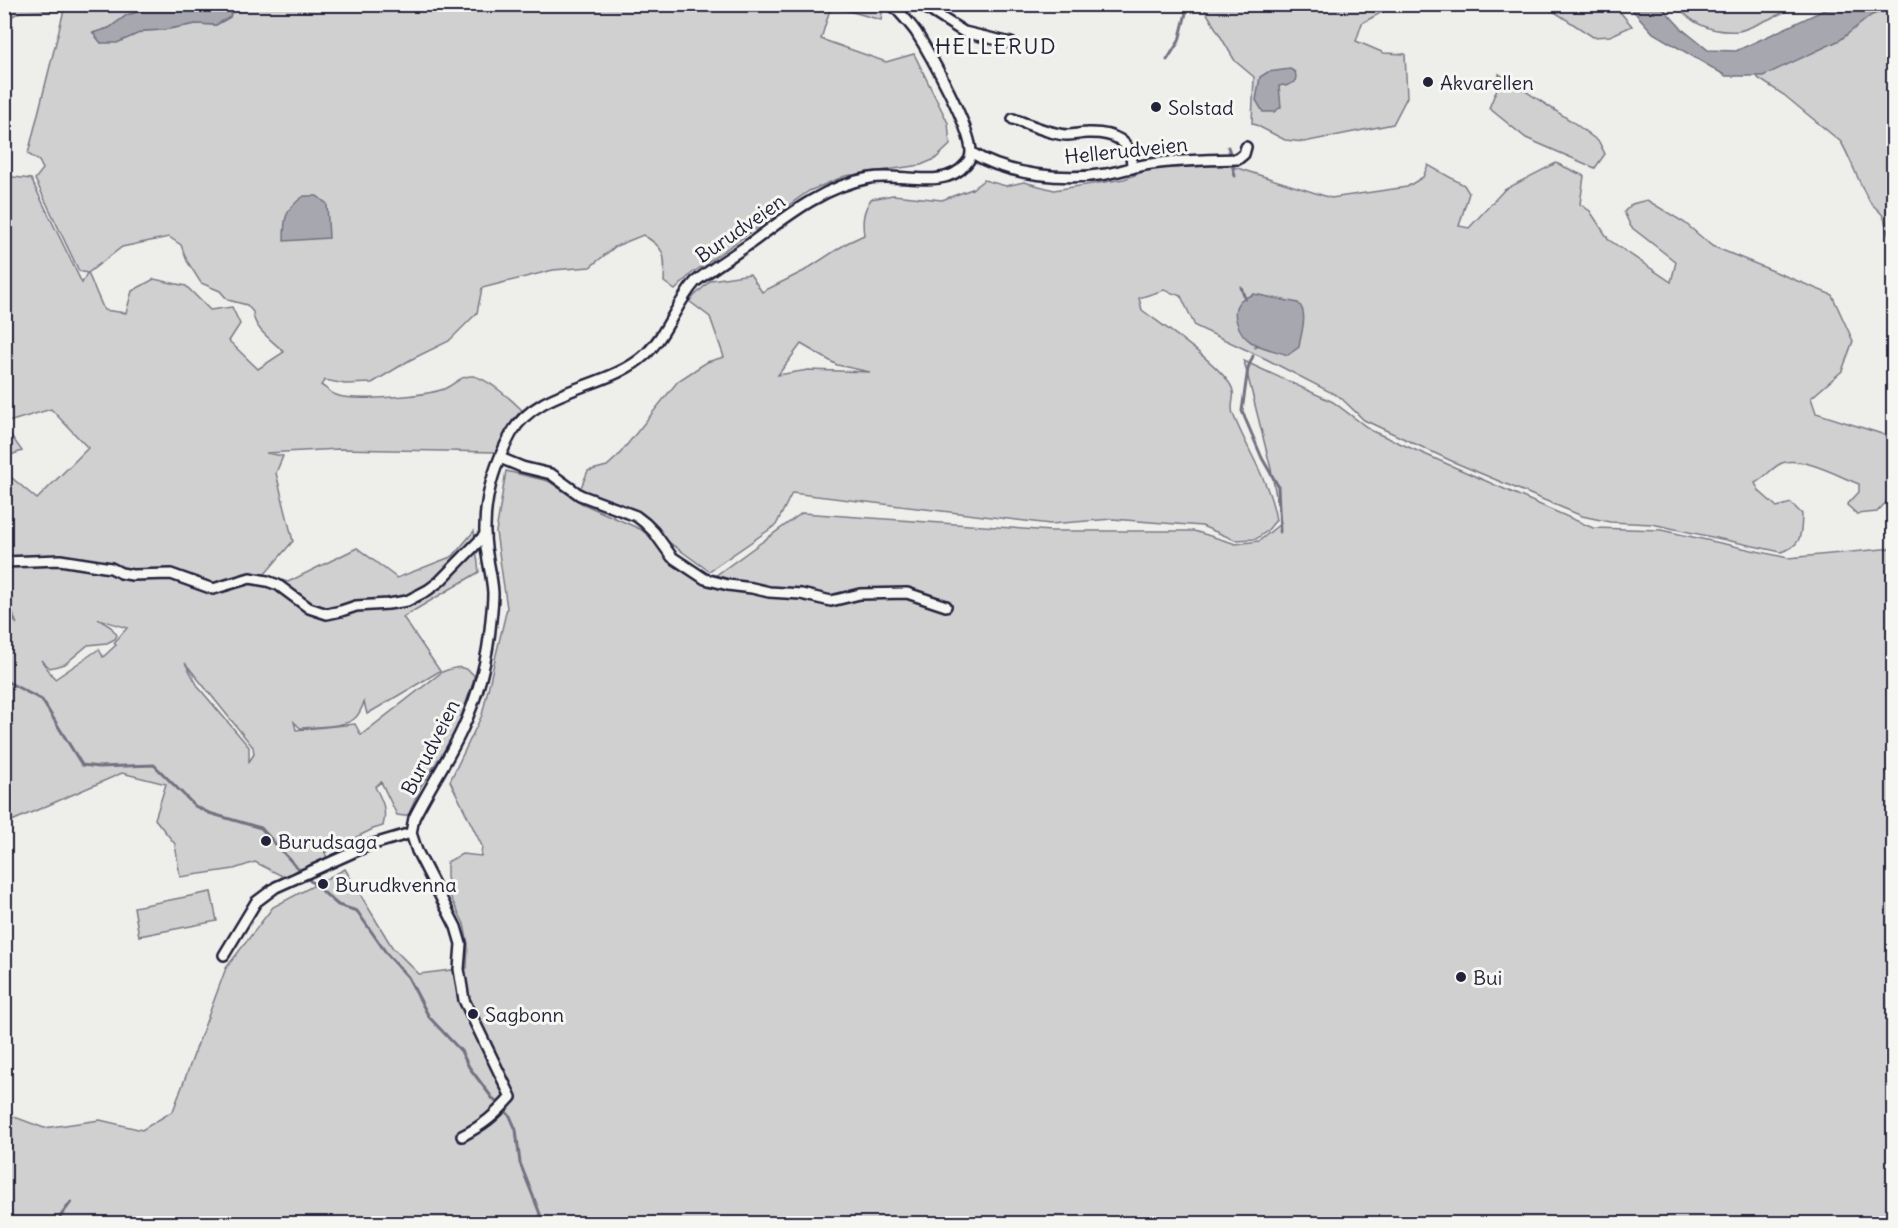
<svg xmlns="http://www.w3.org/2000/svg" width="1898" height="1228" font-family="Delius,sans-serif">
	<rect width="100%" height="100%" fill="#eeeeeb"/>
	<filter id="ink" filterUnits="userSpaceOnUse"><feTurbulence type="fractalNoise" baseFrequency=".0167" numOctaves="2"/><feDisplacementMap in="SourceGraphic" scale="12" xChannelSelector="R" yChannelSelector="G"/><feConvolveMatrix kernelMatrix="1 2 1 2 8 2 1 2 1" color-interpolation-filters="sRGB"/></filter>
	<g filter="url(#ink)">
		<g fill="#d0d0d1" stroke="#797986" stroke-width="1.5" fill-rule="evenodd">
			<path d="M233,4L883,5L881,20L831,6L821,39L886,62L914,54L948,123L950,145L935,159L921,165L845,176L809,191L691,274L675,290L664,282C665,256 667,249 643,235L616,246L590,267L553,270L482,288L477,313L449,341L410,360L372,383L345,384L325,380L321,385C326,388 331,393 336,395C354,402 425,396 444,389C454,385 461,375 473,376C487,378 512,400 522,410L509,428L496,452L339,449L266,453L283,456L276,473L293,541L264,575L288,582L357,548L397,578L453,556L474,531L479,572L403,617L440,671L367,714L364,702C362,708 359,715 354,719C344,727 313,727 300,728L294,722L296,730L355,724L361,735L442,672C455,667 463,664 474,675L473,683L458,725L448,745L421,786L409,814L404,816L397,815L381,782L375,787C383,801 387,811 383,826L373,829L326,852L324,850L327,858L284,877L255,862L234,869L180,877L175,844L155,819L166,784L122,773L5,824V595L11,617L17,624C11,613 11,600 5,587V472L37,499L88,448L51,409L5,423V176L31,179L82,283L87,273L79,271L35,179L43,169L39,161L28,154L64,10L20,12L5,20L4,5H163L127,15L109,28L93,33L101,43L144,31L163,30L196,24L216,25L230,17ZM169,237L181,245L187,261L201,283L220,291L228,300L247,305L253,312C253,329 273,341 284,352L258,369L229,341L240,324L232,307L210,310L186,286L154,279L132,291L126,313L104,310L88,273L122,247ZM98,619L127,628L114,643L116,645L103,657L99,649L55,679L41,660L50,668L65,664L88,645L107,643L115,639L117,635L111,627ZM185,663L253,747L254,754L249,762V747L199,688Z"/>
			<path d="M1202,5H1395L1362,23L1356,41L1384,53L1405,54L1407,97L1393,124L1304,142L1285,140L1252,123L1254,77L1235,61Z"/>
			<path d="M1544,5H1614L1632,26L1610,36L1593,37Z"/>
			<path d="M1677,5H1800C1787,10 1751,29 1739,31C1714,33 1692,25 1677,5Z"/>
			<path d="M1893,8V242C1884,230 1888,226 1883,216C1880,211 1874,207 1870,202C1858,182 1852,161 1841,142L1784,95L1758,78L1756,63L1810,36Z"/>
			<path d="M1499,74L1573,122L1599,142L1605,154L1595,168L1526,138L1489,108L1499,84Z"/>
			<path d="M1556,163L1584,176L1580,204L1590,211L1609,240L1671,282L1676,262L1631,227L1624,212L1632,204L1647,200L1685,223L1712,246L1832,295L1853,341L1842,371L1811,398L1816,413L1882,434L1894,440L1893,501L1888,500L1877,512L1857,514L1847,505L1859,492V484C1838,476 1803,456 1782,463C1772,467 1765,478 1755,483L1760,492L1777,507L1791,503L1802,514C1801,533 1803,546 1781,552L1652,524L1610,522L1582,516L1456,463L1364,420L1340,397L1266,359L1195,326L1181,296L1164,290L1139,298L1142,310C1166,328 1214,360 1230,384C1238,396 1229,403 1233,414C1247,450 1270,482 1276,520L1267,531L1256,539L1235,540L1202,526L1112,519L1050,524L792,493L776,525L709,571L666,540L648,518L611,501L598,499L579,492L588,471L607,466L618,456L678,381L707,362L724,357L710,317L689,301L711,280L750,274L762,292L804,271L847,243L864,235C862,221 863,211 871,199L893,195L942,200L972,189L984,180L1006,186L1024,182L1054,190L1124,179L1151,169L1228,165L1331,198L1407,187L1423,177L1428,165L1464,185L1469,193L1459,226L1469,228L1504,190ZM801,344L837,365L870,372L808,370L778,375Z"/>
			<path d="M1244,361L1333,402L1372,431L1593,528L1661,530L1788,558L1893,548V1223H5L4,1113L44,1128L100,1120L142,1130L173,1111L226,968L273,907L345,869L392,947L419,974L467,968L468,944L464,924L451,898L447,877V862L462,854L481,856L482,846L450,781L482,715L507,608L496,532L506,471L548,481L581,503L640,529L708,581L802,513L1051,531H1194L1236,544L1259,541L1281,523L1271,469Z"/>
			<path d="M5,427L22,451L5,457Z"/>
			<path d="M211,892L217,921L139,936L134,907Z"/>
		</g>
		<g fill="#a7a7af" stroke="#727281" stroke-width="1.5">
			<path d="M163,5H233L230,17L216,25L196,24L163,30L144,31L117,43H101L93,33L109,28L127,15Z"/>
			<path d="M1628,5H1660L1682,29L1708,50L1736,51L1835,5H1884L1840,40L1763,76H1726L1653,33Z"/>
			<path d="M1290,69L1295,72L1296,76L1295,82L1286,86L1283,85L1279,86L1281,107L1274,112H1263L1256,100L1260,77L1268,72Z"/>
			<path d="M304,196H317L327,204L329,238L284,241C284,219 284,210 304,196Z"/>
			<path d="M1254,294L1298,303C1309,312 1301,333 1299,347L1288,355C1276,351 1261,348 1251,342C1240,335 1228,312 1241,300C1243,298 1250,296 1254,294Z"/>
		</g>
		<g fill="none" stroke-linecap="round" stroke-linejoin="round">
			<g stroke="#727281" stroke-width="3">
				<path d="M1167,60L1179,41L1187,9L1183,4"/>
				<path d="M1228,147L1230,153"/>
				<path d="M1232,164L1235,176"/>
				<path d="M1241,287L1245,299"/>
				<path d="M1255,347L1257,345"/>
				<path d="M1253,356L1248,368L1242,411L1262,458L1278,486L1280,532"/>
				<path d="M4,680L42,700L82,765L99,767L154,765L195,806L209,813L261,828L301,872"/>
				<path d="M306,877L338,905L357,911L387,954L408,977L429,1017L461,1051L469,1067L493,1099L510,1116L516,1130L520,1163L544,1224"/>
				<path d="M63,1224L60,1217L71,1202"/>
			</g>
			<defs>
				<g id="street">
					<path d="M920,4L964,32L1011,43"/>
					<path d="M1013,119C1029,124 1052,135 1068,135C1075,135 1081,133 1087,133C1113,132 1133,140 1132,168"/>
					<path d="M972,153C1007,175 1065,181 1106,174C1121,171 1136,166 1151,164C1179,160 1209,160 1238,159L1244,154L1246,147"/>
					<path d="M500,458L522,467L551,474L580,495L636,516L645,523L654,532L672,557L705,579L728,585L752,588L769,592L801,594L831,601L860,594L907,593L946,606"/>
					<path d="M4,562L60,560L111,568L121,573L132,575L171,574L213,589L250,578L267,581L278,585L309,608L327,614L341,611L356,606L388,604L407,601L428,590L440,581L485,535"/>
					<path d="M224,955L256,902L276,887L367,846L411,833"/>
					<path d="M462,1136C485,1124 494,1116 511,1097L464,1000L459,969L461,944L456,927L417,851L411,833L414,818C429,788 448,760 462,730C478,696 488,657 491,620C492,611 493,601 493,593C492,573 485,554 485,534C484,499 494,465 511,434C537,387 609,389 646,354C667,334 676,304 695,282C712,268 732,256 751,243C787,216 824,186 870,178C900,172 944,191 966,164C969,161 971,156 971,152C971,128 930,54 916,32C909,22 900,13 892,4"/>
				</g>
			</defs>
			<use href="#street" stroke="#22223b" stroke-width="14"/>
			<use href="#street" stroke="#f6f6f2" stroke-width="9"/>
		</g>
	</g>
	<g fill="#22223b" stroke="#f6f6f2" stroke-width="2">
		<circle cx="1428" cy="82" r="6"/>
		<circle cx="1156" cy="107" r="6"/>
		<circle cx="266" cy="841" r="6"/>
		<circle cx="323" cy="884" r="6"/>
		<circle cx="1461" cy="977" r="6"/>
		<circle cx="473" cy="1014" r="6"/>
	</g>
	<g text-anchor="middle" dominant-baseline="central" stroke-width="6" stroke-linejoin="round" paint-order="stroke">
		<g font-size="20" fill="#22223b" stroke="#f6f6f2" text-anchor="start">
			<text x="1440" y="82">Akvarellen</text>
			<text x="1168" y="107">Solstad</text>
			<text x="278" y="841">Burudsaga</text>
			<text x="335" y="884">Burudkvenna</text>
			<text x="1473" y="977">Bui</text>
			<text x="485" y="1014">Sagbonn</text>
		</g>
		<g font-size="20" fill="#22223b" stroke="#f6f6f2">
			<text transform="translate(1126 150) rotate(-6)">Hellerudveien</text>
			<text transform="translate(740 228) rotate(-35)">Burudveien</text>
			<text transform="translate(430 747) rotate(-63)">Burudveien</text>
		</g>
		<g font-size="22" letter-spacing="1.5" fill="#22223b" stroke="#f6f6f2">
			<text x="996" y="46">HELLERUD</text>
		</g>
	</g>
	<rect width="1898" height="1228" fill="none" stroke="#f6f6f2" stroke-width="24"/>
	<rect x="12" y="12" width="1874" height="1204" fill="none" stroke="#22223b" stroke-width="2" filter="url(#ink)"/>
</svg>
